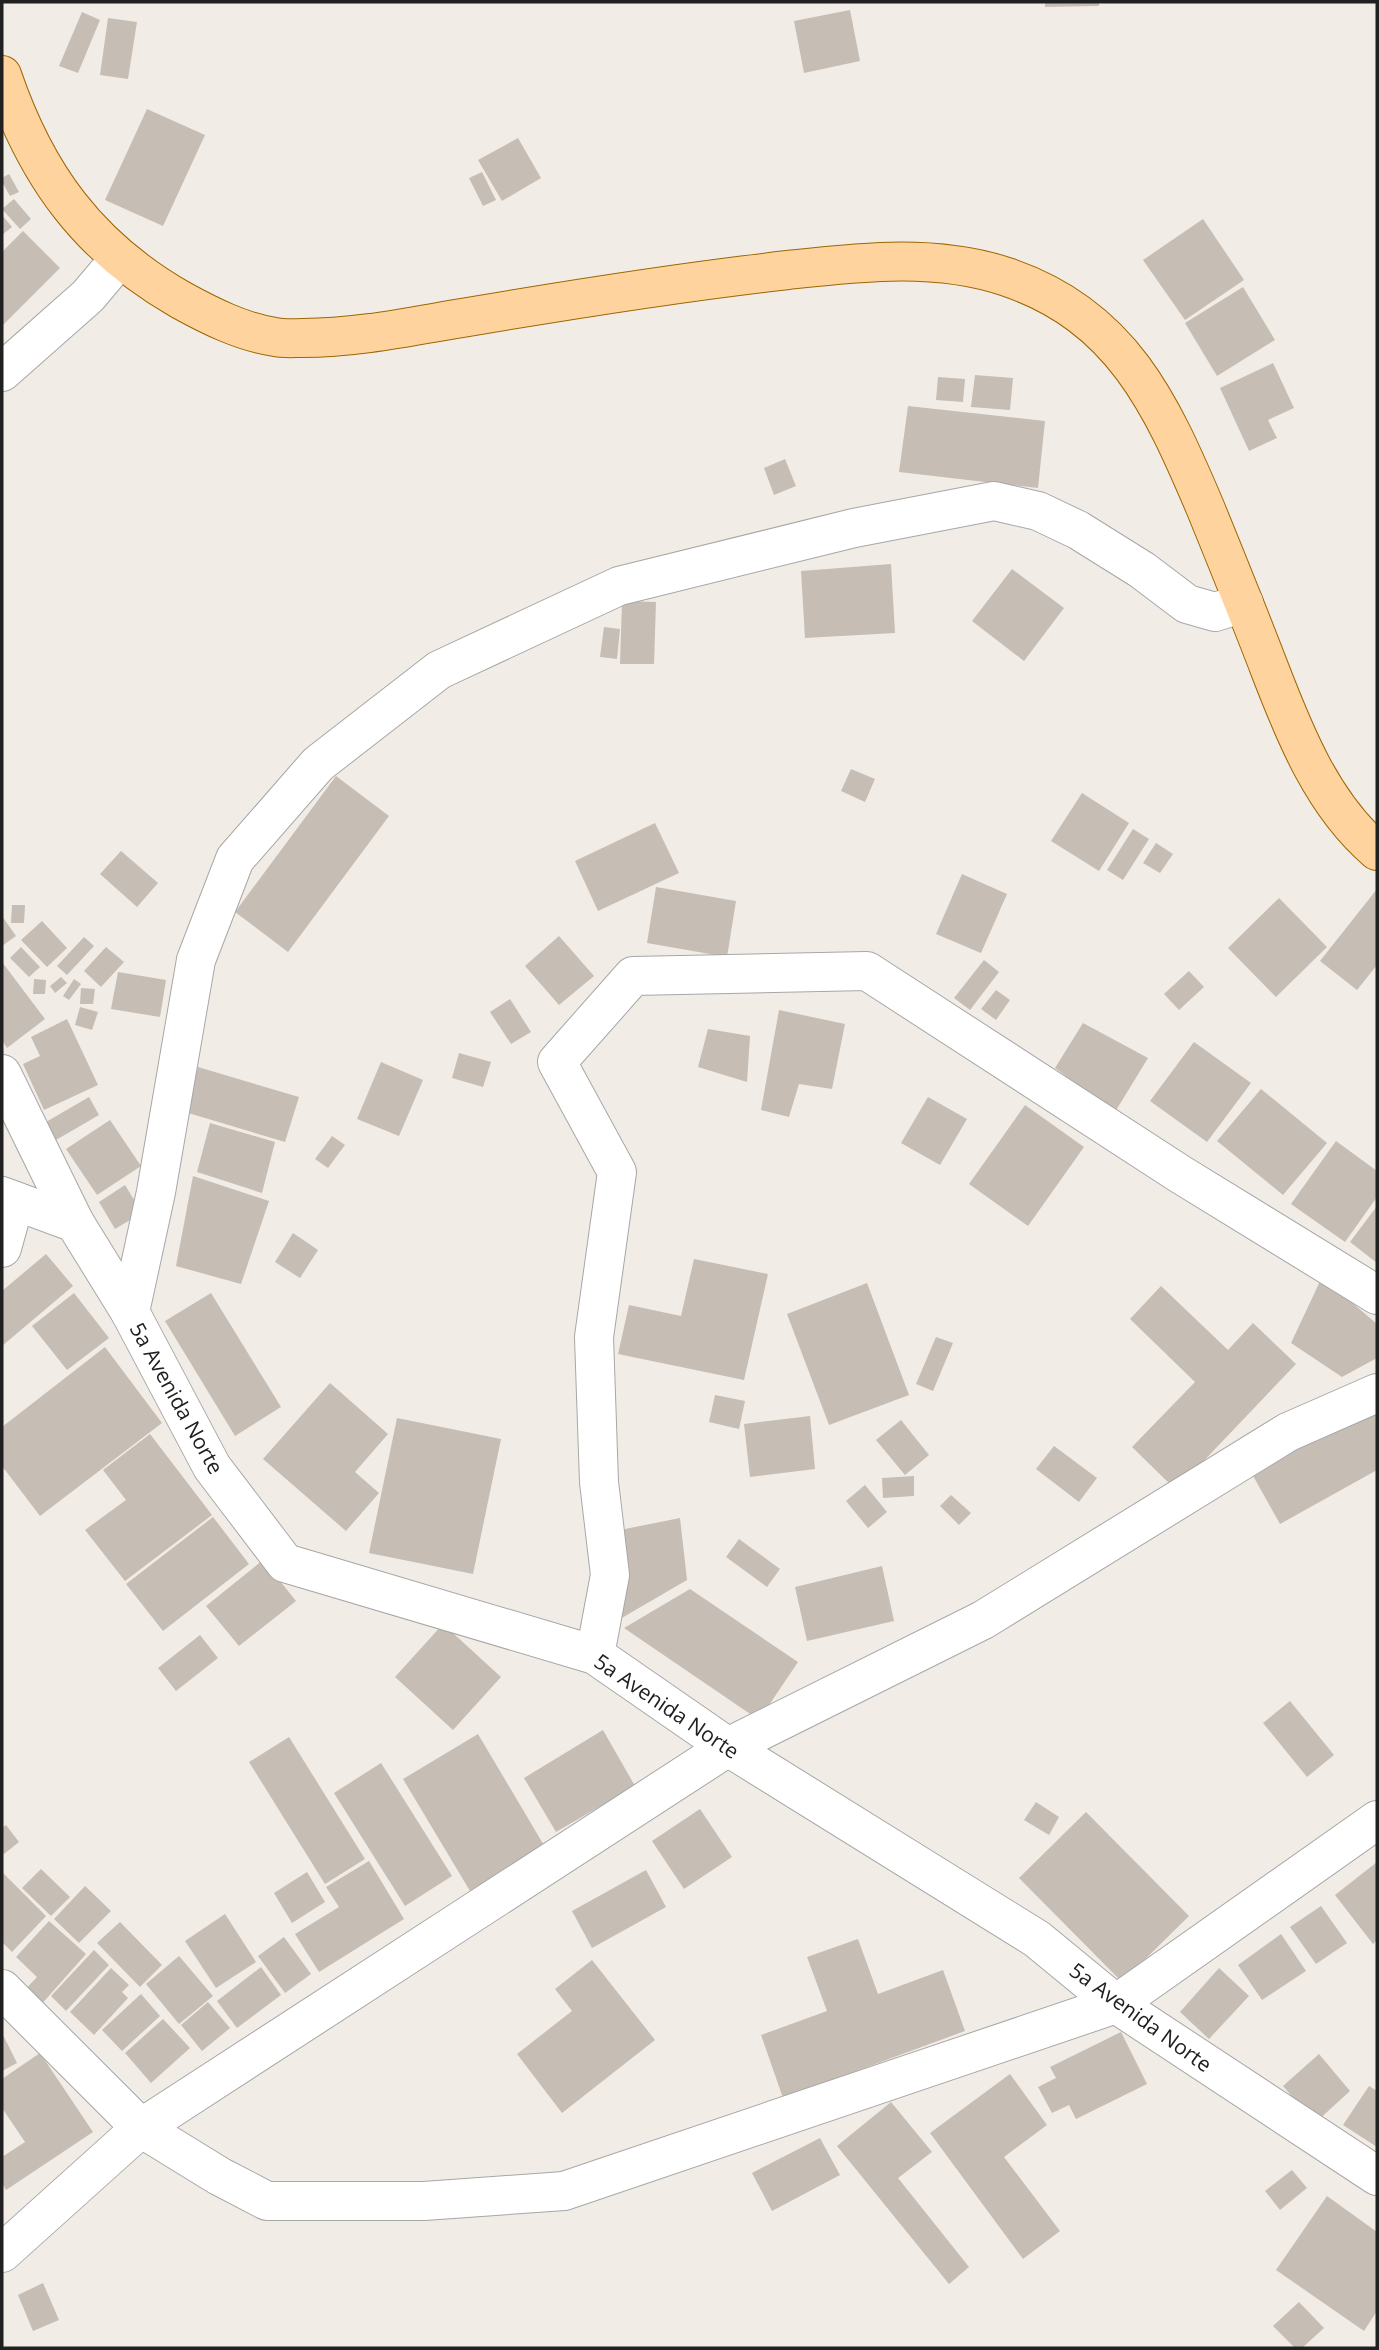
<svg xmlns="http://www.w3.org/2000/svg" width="1379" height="2350" font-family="'Open Sans',sans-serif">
	<rect width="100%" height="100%" fill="#f1ede6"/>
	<g fill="#c6bdb5">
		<path d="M1045,2H1099V6L1045,7Z"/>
		<path d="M850,10L860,61L804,73L794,21Z"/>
		<path d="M82,12L100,20L78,73L59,66Z"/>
		<path d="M108,18L137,22L128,79L100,75Z"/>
		<path d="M147,109L205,135L163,226L105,200Z"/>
		<path d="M518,138L541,178L502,201L478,160Z"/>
		<path d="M482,172L496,200L483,206L469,178Z"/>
		<path d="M9,174L19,192L10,196L2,182V178Z"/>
		<path d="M14,199L31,219L20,229L2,209Z"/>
		<path d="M2,215L12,227L2,235Z"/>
		<path d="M1203,219L1244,280L1185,320L1143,260Z"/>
		<path d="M23,231L60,268L2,326V252Z"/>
		<path d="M1243,287L1275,340L1217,376L1185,323Z"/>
		<path d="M1273,363L1294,408L1268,420L1277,438L1249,451L1220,388Z"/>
		<path d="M975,375L1013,378L1010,410L971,407Z"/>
		<path d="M938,377L965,379L963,402L936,400Z"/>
		<path d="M908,406L1045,421L1038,488L899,472Z"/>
		<path d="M785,459L796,486L774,495L764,468Z"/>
		<path d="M891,564L895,633L805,638L801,571Z"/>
		<path d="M1012,569L1064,608L1024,661L972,621Z"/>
		<path d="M622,601L656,602L654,664H620Z"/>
		<path d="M604,627L620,629L617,659L600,657Z"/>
		<path d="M851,769L875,779L865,802L841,791Z"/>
		<path d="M336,776L389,816L288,952L235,912Z"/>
		<path d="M1082,793L1129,823L1099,871L1051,841Z"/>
		<path d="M655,823L679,873L598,911L575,861Z"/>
		<path d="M1133,829L1149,839L1123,880L1107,870Z"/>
		<path d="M1156,843L1173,854L1160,873L1143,863Z"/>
		<path d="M121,851L158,883L137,907L100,874Z"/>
		<path d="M962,874L1007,894L981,953L936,934Z"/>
		<path d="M656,887L736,901L727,957L647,943Z"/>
		<path d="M1377,889V965L1357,990L1320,961Z"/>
		<path d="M1279,898L1327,947L1276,997L1228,948Z"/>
		<path d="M12,905H25L24,923H11Z"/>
		<path d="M2,916L16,936L2,946Z"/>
		<path d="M42,921L67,948L47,967L21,940Z"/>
		<path d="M559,936L594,976L559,1005L525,966Z"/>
		<path d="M84,937L94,946L67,975L57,966Z"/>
		<path d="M21,947L40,967L29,977L10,958Z"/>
		<path d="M106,947L124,962L101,987L84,971Z"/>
		<path d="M984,960L999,972L970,1010L954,998Z"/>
		<path d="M2,962L45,1019L7,1048L2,1040Z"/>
		<path d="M1189,971L1204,987L1179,1010L1164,994Z"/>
		<path d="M118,972L166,980L160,1017L111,1009Z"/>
		<path d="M61,977L67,983L55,993L50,986Z"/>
		<path d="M34,979L46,980L45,994H33Z"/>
		<path d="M74,979L81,984L69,1000L63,996Z"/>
		<path d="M81,988L95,989L93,1004H80Z"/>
		<path d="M996,990L1010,1000L996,1020L981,1009Z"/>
		<path d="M510,999L531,1032L511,1044L490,1012Z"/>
		<path d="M80,1007L98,1012L92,1030L75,1025Z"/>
		<path d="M779,1010L845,1024L832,1089L799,1084L789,1117L761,1110Z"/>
		<path d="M67,1019L98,1085L44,1110L23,1064L40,1056L31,1037Z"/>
		<path d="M1083,1023L1148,1058L1115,1112L1055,1068Z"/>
		<path d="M708,1029L750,1036L747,1082L698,1067Z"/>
		<path d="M1194,1042L1251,1083L1207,1142L1150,1101Z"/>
		<path d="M459,1053L491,1062L483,1087L452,1078Z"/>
		<path d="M381,1062L423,1080L399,1136L357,1119Z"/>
		<path d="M198,1067L299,1097L285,1142L185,1112Z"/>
		<path d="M1261,1089L1327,1143L1283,1195L1217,1141Z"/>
		<path d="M89,1097L99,1115L56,1140L46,1122Z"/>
		<path d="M928,1097L967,1119L940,1165L901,1143Z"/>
		<path d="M1025,1105L1084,1147L1028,1226L969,1184Z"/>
		<path d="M110,1120L141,1166L97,1195L66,1149Z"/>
		<path d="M210,1123L275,1142L262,1193L197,1172Z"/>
		<path d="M332,1136L345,1145L328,1168L315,1159Z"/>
		<path d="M1336,1141L1377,1171V1197L1345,1242L1291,1204Z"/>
		<path d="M193,1176L269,1201L241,1284L176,1266Z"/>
		<path d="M125,1185L142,1213L115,1229L99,1202Z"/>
		<path d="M1377,1206V1263L1350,1242Z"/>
		<path d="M293,1233L318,1250L300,1278L275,1262Z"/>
		<path d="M46,1254L73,1286L2,1346V1291Z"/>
		<path d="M694,1259L768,1274L744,1380L618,1354L629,1305L681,1316Z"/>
		<path d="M1322,1277L1377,1324V1358L1342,1377L1291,1343Z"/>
		<path d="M867,1283L909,1395L829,1425L787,1314Z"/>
		<path d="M1161,1286L1228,1350L1253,1323L1296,1364L1176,1490L1132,1447L1195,1382L1130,1319Z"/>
		<path d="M74,1293L109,1338L67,1370L32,1326Z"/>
		<path d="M211,1293L281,1407L235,1436L165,1321Z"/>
		<path d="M936,1337L953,1343L933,1391L916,1384Z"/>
		<path d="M105,1347L162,1423L40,1516L2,1466V1427Z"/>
		<path d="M330,1383L388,1434L355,1472L379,1493L346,1531L263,1459Z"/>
		<path d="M715,1395L745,1401L739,1429L709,1422Z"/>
		<path d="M1372,1407L1377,1416V1470L1280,1524L1252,1474Z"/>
		<path d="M810,1416L815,1469L750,1477L744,1424Z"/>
		<path d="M397,1418L501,1439L473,1574L369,1553Z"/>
		<path d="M901,1420L929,1455L905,1475L876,1440Z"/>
		<path d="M150,1434L212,1515L125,1581L85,1530L126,1500L103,1470Z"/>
		<path d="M1054,1446L1097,1478L1079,1502L1036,1469Z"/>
		<path d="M914,1476V1496L883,1498L882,1478Z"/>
		<path d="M865,1485L887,1512L868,1528L846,1501Z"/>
		<path d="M951,1495L971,1513L959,1525L940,1506Z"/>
		<path d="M213,1517L249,1564L163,1631L126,1584Z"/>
		<path d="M680,1518L687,1580L620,1619L625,1529Z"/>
		<path d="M739,1539L780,1569L767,1587L726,1557Z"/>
		<path d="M263,1560L296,1601L239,1646L206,1606Z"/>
		<path d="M882,1566L894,1621L807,1641L795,1587Z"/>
		<path d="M690,1589L798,1662L759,1720L624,1628Z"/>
		<path d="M443,1624L501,1677L453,1730L395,1677Z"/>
		<path d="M200,1635L218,1658L176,1691L158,1668Z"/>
		<path d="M1290,1701L1334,1755L1307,1777L1263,1723Z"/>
		<path d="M603,1730L635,1786L556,1832L524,1778Z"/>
		<path d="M478,1734L545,1847L470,1891L403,1779Z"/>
		<path d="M289,1737L365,1859L325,1884L249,1762Z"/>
		<path d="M381,1763L452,1876L405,1906L334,1793Z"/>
		<path d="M1036,1802L1059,1817L1049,1835L1024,1820Z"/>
		<path d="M700,1809L732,1857L684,1889L652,1841Z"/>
		<path d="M1086,1812L1189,1916L1122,1982L1019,1878Z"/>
		<path d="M6,1825L19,1842L4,1854L2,1852V1828Z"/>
		<path d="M369,1861L404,1919L319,1972L295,1934L339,1907L326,1887Z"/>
		<path d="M1377,1862V1940L1373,1944L1335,1895Z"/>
		<path d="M41,1869L70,1897L51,1916L22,1888Z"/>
		<path d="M646,1870L666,1907L592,1948L572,1911Z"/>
		<path d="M2,1872L46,1916L12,1952L2,1942Z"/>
		<path d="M307,1872L325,1902L292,1923L274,1893Z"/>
		<path d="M85,1886L111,1911L79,1943L54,1919Z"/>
		<path d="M1321,1906L1347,1943L1316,1964L1290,1927Z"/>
		<path d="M225,1914L256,1962L216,1988L185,1941Z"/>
		<path d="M49,1921L86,1954L39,2007L23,1992L37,1977L16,1957Z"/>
		<path d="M120,1922L162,1965L140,1987L97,1943Z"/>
		<path d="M1281,1934L1306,1971L1262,2000L1238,1965Z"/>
		<path d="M284,1937L311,1974L285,1993L258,1956Z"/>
		<path d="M858,1939L878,1994L943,1970L965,2031L783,2098L761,2035L827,2011L807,1957Z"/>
		<path d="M94,1950L109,1965L66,2011L51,1996Z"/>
		<path d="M179,1956L213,1996L179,2024L146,1984Z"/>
		<path d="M592,1960L655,2040L562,2113L517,2054L572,2011L555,1989Z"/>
		<path d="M261,1967L281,1995L237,2028L217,2001Z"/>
		<path d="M111,1968L129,1985L122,1992L128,1998L94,2035L70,2012Z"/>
		<path d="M1219,1968L1249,1996L1209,2039L1180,2012Z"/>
		<path d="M141,1994L160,2016L122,2051L102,2030Z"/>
		<path d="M208,2002L230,2028L202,2051L181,2025Z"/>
		<path d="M163,2019L190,2048L151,2083L125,2053Z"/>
		<path d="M1121,2032L1147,2084L1076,2119L1069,2105L1052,2113L1038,2087L1056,2078L1050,2067Z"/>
		<path d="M2,2033L17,2063L2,2071Z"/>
		<path d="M40,2053L93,2132L6,2190L2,2183V2157L25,2142L2,2108V2079Z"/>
		<path d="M1319,2054L1350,2091L1315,2123L1283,2086Z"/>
		<path d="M1010,2074L1047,2125L1004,2157L1060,2231L1023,2259L930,2133Z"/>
		<path d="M1369,2086L1377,2091V2147L1343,2125Z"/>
		<path d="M891,2102L932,2152L898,2178L969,2267L949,2284L837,2146Z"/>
		<path d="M820,2138L840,2175L772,2211L752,2173Z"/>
		<path d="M1292,2170L1307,2188L1280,2210L1265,2191Z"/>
		<path d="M1327,2196L1377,2232V2311L1364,2331L1276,2270Z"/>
		<path d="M43,2283L59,2320L33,2331L18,2295Z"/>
		<path d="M1299,2302L1324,2328L1302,2348H1295L1273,2326Z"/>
	</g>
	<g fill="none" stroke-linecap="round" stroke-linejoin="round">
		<defs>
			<g id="minor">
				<path d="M2,372L88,296L120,258"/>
				<path d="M2,1074L75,1223L130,1312L212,1467L285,1563L595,1655L728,1747L1037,1939L1116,2004L1377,2176"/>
				<path d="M2,1196L75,1223"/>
				<path d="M2,1248L15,1201"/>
				<path d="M130,1312L156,1192L196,960L235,859L318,764L439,670L619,586L854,528L994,501L1038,511L1078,530L1142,570L1187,604L1215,612L1244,603"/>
				<path d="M595,1655L610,1575L599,1482L594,1337L617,1172L557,1062L633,976L867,971L1180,1174L1377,1295"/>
				<path d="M2,1989L141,2128L219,2176L267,2201H424L564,2191L1116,2004L1377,1820"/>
				<path d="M2,2253L141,2128L728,1747L983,1620L1288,1432L1377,1393"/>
			</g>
			<path id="major" d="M2,75C36,175 88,247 181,300C210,316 242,332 275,337C284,339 294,338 303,338C358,338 413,326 468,317C574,299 681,282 788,270C861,262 936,253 1007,277C1122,316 1161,404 1205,507C1227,561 1249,615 1270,670C1295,735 1323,805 1377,851"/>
		</defs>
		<use href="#minor" stroke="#a7a7a7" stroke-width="40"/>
		<use href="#major" stroke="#9c6600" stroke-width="40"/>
		<use href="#minor" stroke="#fff" stroke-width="38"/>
		<use href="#major" stroke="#ffd39d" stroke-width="38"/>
	</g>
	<g text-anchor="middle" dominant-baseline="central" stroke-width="5" stroke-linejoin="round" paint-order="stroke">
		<g font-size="21" fill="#202020" stroke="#fff">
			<text transform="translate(177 1398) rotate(61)">5a Avenida Norte</text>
			<text transform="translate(667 1706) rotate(34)">5a Avenida Norte</text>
			<text transform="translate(1141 2017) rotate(36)">5a Avenida Norte</text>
		</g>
	</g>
	<rect width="1379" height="2350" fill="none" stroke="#202020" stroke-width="7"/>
</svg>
